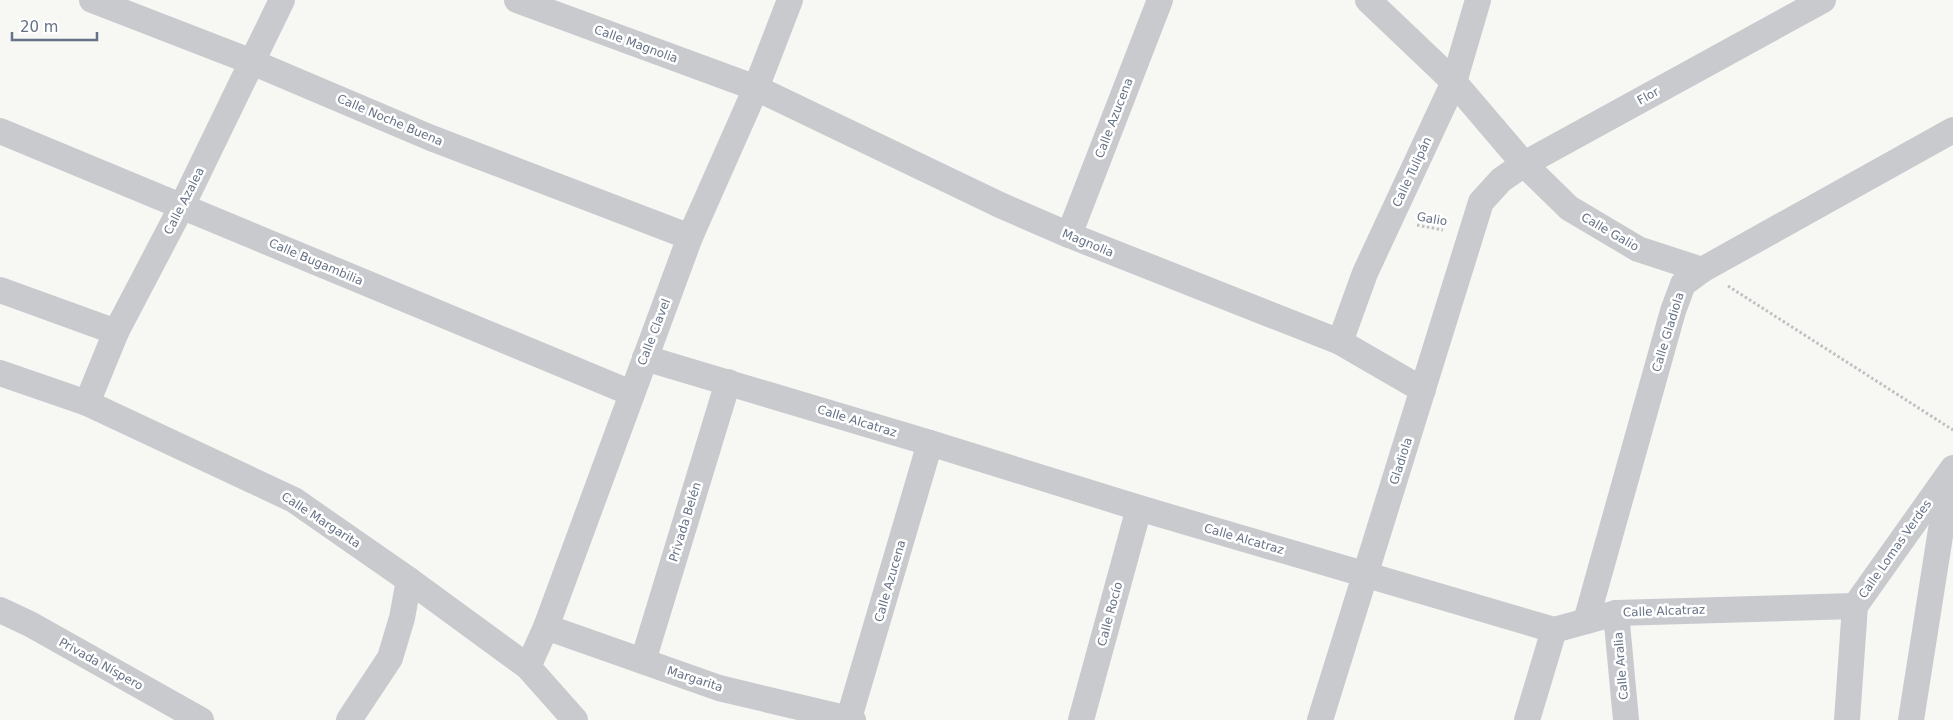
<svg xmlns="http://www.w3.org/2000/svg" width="1953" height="720" font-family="'DejaVu Sans',sans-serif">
	<rect width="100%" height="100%" fill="#f7f7f4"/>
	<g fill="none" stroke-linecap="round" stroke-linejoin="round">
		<g stroke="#bfc0c3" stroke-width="3" stroke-dasharray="2.5 2.5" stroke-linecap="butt">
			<path d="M1417,225L1443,230"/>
			<path d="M1728,286L1953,430"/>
		</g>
		<g stroke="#c8cace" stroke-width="26">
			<path d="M92,0L252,62L431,138L690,237"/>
			<path d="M517,0L756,88L1000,205L1069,235L1340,342L1423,390"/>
			<path d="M1368,0L1454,82L1524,164L1569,208L1638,249L1702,270"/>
			<path d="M0,131L631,393"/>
			<path d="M1069,235L1160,0"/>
			<path d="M0,290L116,332"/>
			<path d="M1340,342L1365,273L1454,82L1478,0"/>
			<path d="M645,358L930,443L1139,508L1554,630L1616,613L1855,606"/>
			<path d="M0,373L87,403L294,500L409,580L528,667L575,720"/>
			<path d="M87,403L116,332L182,206L282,0"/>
			<path d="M0,610L30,624L201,720"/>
			<path d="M1616,613L1626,720"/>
			<path d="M1586,621L1673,311L1683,284L1702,270L1953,130"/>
			<path d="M546,627L719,688L853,720"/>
			<path d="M643,661L728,382"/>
			<path d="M528,667L546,627L690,237L756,88L790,0"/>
			<path d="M849,718L930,443"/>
			<path d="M349,720L390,658L402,618L409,580"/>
			<path d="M1081,720L1139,508"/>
			<path d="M1320,720L1481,202L1501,180L1524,164L1823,0"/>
			<path d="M1527,720L1554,630"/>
			<path d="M1847,720L1855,606L1953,468"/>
			<path d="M1911,720L1949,479"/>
		</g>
	</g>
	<g text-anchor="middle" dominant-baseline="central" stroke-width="5" stroke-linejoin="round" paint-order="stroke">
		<g font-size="12" fill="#667286" stroke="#fff">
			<text transform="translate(636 44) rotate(20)">Calle Magnolia</text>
			<text transform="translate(1648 96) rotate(-29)">Flor</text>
			<text transform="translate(1114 118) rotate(-69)">Calle Azucena</text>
			<text transform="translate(390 120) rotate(23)">Calle Noche Buena</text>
			<text transform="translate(1412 172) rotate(-65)">Calle Tulipán</text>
			<text transform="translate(184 201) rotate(-63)">Calle Azalea</text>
			<text transform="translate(1432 219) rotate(10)">Galio</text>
			<text transform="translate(1610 232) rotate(30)">Calle Galio</text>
			<text transform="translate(1088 243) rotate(22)">Magnolia</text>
			<text transform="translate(316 262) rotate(23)">Calle Bugambilia</text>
			<text transform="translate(654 332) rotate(-69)">Calle Clavel</text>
			<text transform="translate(1668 332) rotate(-73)">Calle Gladiola</text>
			<text transform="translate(857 421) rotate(17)">Calle Alcatraz</text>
			<text transform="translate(1401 461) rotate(-72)">Gladiola</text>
			<text transform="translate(321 520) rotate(33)">Calle Margarita</text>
			<text transform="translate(685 522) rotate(-73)">Privada Belén</text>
			<text transform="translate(1244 539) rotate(16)">Calle Alcatraz</text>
			<text transform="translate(1895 549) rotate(-55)">Calle Lomas Verdes</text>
			<text transform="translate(890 581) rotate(-74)">Calle Azucena</text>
			<text transform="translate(1664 611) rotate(-2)">Calle Alcatraz</text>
			<text transform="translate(1110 614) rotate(-75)">Calle Rocío</text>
			<text transform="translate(101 664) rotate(29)">Privada Níspero</text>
			<text transform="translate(1621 666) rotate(-95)">Calle Aralia</text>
			<text transform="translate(695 679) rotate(18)">Margarita</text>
		</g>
	</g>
	<path d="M12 32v8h85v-8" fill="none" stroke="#667286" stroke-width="2.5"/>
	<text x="20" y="32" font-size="15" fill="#667286" stroke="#ffffff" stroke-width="4" paint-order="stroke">20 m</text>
</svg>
